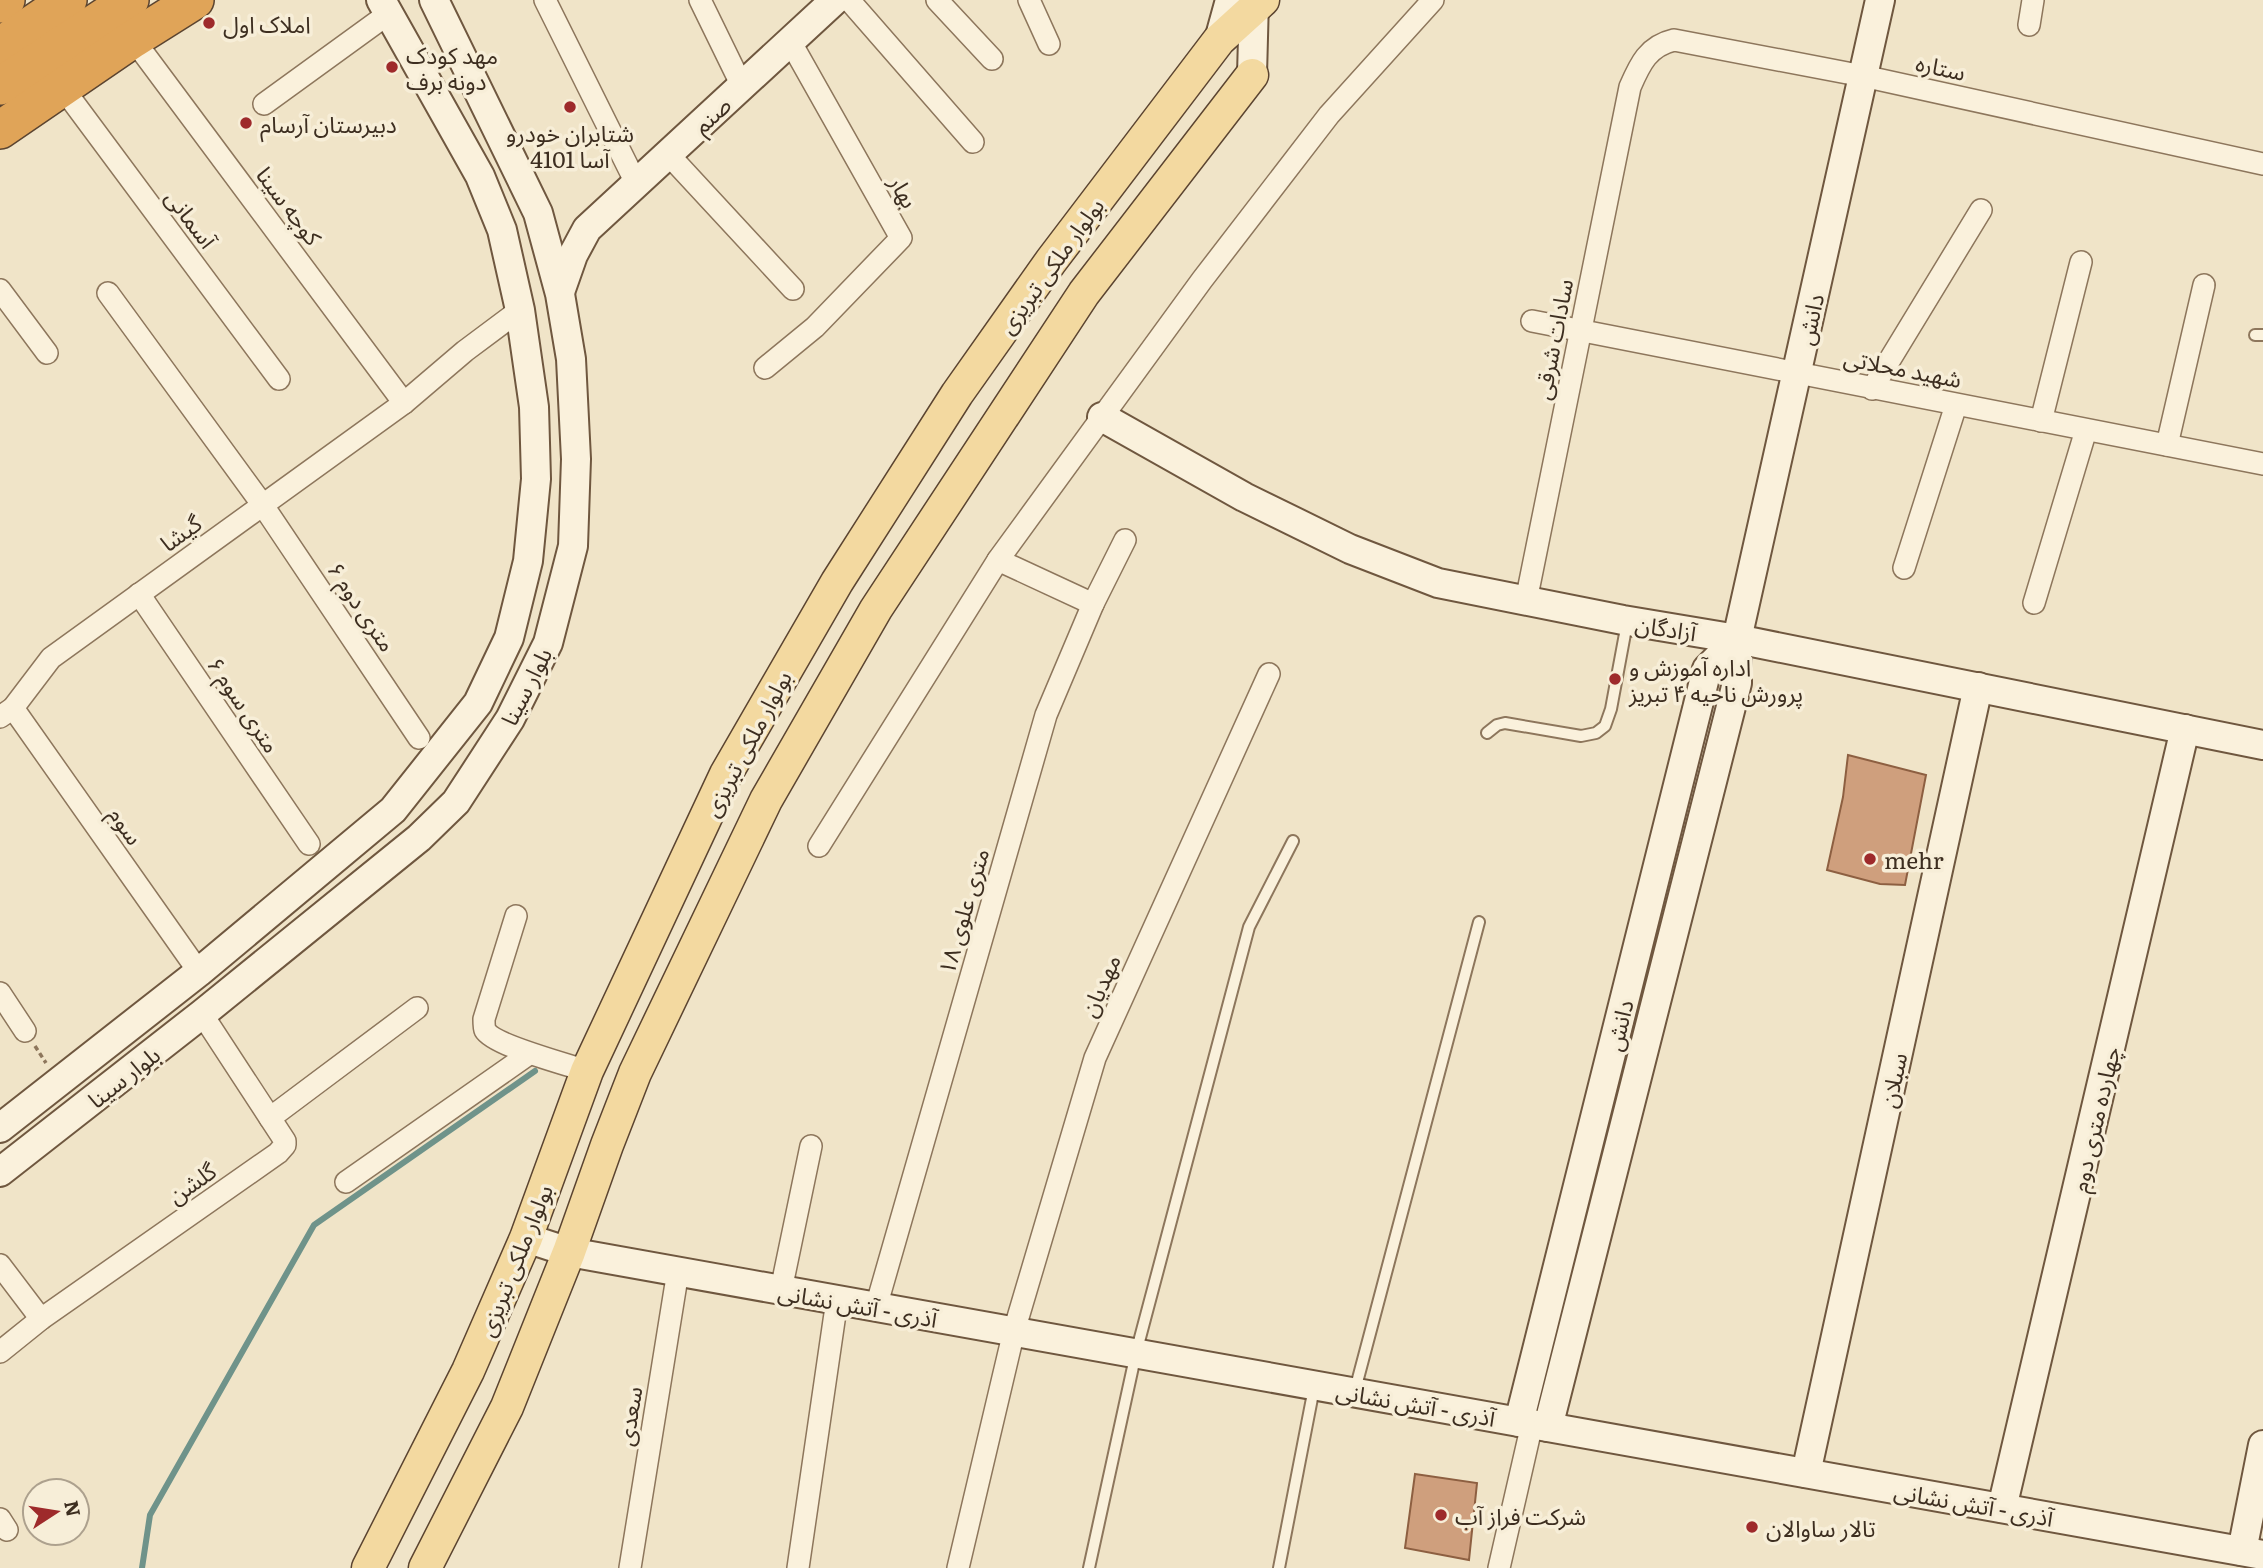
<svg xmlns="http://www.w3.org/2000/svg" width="2263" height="1568" font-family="Literata,'Noto Sans Arabic',serif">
	<rect width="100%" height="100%" fill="#f0e4c8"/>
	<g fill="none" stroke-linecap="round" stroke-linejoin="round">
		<path stroke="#6f938a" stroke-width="6" d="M142,1568L150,1515L314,1225L535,1071"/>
	</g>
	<g fill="#cf9f7d" stroke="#8d5f41" stroke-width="2">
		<path d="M1848,755L1926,775L1905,885L1880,884L1827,870L1843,797Z"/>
		<path d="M1415,1474L1477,1483L1469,1560L1405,1548Z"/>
	</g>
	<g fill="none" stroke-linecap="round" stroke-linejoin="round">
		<defs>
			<g id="lane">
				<path d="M2255,335H2263"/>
				<path d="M1487,733L1497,725L1505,723L1581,736L1596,733L1605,726L1611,709L1627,623"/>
				<path d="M1355,1390L1479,922"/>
				<path d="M1089,1568L1136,1353L1249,927L1293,841"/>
				<path d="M1279,1568L1314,1388"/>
			</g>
			<g id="street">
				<path d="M545,0L636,183"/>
				<path d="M700,0L742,86"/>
				<path d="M849,0L973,142"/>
				<path d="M937,0L992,59"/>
				<path d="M1029,0L1049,44"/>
				<path d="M2029,25L2033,0"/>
				<path d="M133,39L404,403"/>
				<path d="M62,87L279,379"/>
				<path d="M264,104L388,14"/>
				<path d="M668,154L793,289"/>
				<path d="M0,290L47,353"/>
				<path d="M108,293L262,504L419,738"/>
				<path d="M1532,321L2263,464"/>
				<path d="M765,368L815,327L901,238L790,41"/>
				<path d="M1872,389L1981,210"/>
				<path d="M2041,421L2081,262"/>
				<path d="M2167,445L2204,285"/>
				<path d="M998,560L1093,604"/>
				<path d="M1904,568L1956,405"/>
				<path d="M139,594L309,844"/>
				<path d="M1526,601L1630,87C1640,64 1648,46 1674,40L1863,76L2263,164"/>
				<path d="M2034,603L2086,430"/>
				<path d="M13,708L199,972"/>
				<path d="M0,717L13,708L51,658L404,403L465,351L520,310"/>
				<path d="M819,846L998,560L1202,280L1329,115L1433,0"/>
				<path d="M516,916L484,1019C484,1022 484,1028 485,1030C493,1045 569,1065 587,1071"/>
				<path d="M0,993L25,1031"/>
				<path d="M270,1118L417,1008"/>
				<path d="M346,1182L529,1054"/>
				<path d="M0,1265L41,1319"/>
				<path d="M781,1290L811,1146"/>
				<path d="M876,1307L1046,715L1093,604L1125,540"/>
				<path d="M0,1352L41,1319L278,1153L285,1145V1141L202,1014"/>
				<path d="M0,1519L7,1530"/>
				<path d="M630,1568L678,1271"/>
				<path d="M798,1568L837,1300"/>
				<path d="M958,1568L1014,1331L1095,1058L1269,674"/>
				<path d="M1499,1568L1532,1424"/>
			</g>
			<g id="secondary">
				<path d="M1219,40L1230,0"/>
				<path d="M1252,75L1254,0"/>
				<path d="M560,292L573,255L587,229L835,0"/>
				<path d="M1102,417L1244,497L1350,549L1438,583L1623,620L1737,639L2263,745"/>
				<path d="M0,1128L199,972L393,810L478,703L509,638L528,561L536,479L534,407L520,310L502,230L480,176L381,0"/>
				<path d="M0,1172L202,1014L419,838L456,802L510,719L548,643L573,546L576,459L571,359L560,294L538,213L434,0"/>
				<path d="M526,1238L569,1252L2263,1555"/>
				<path d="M1519,1422L1707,669L1737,639"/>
				<path d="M1548,1427L1737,683V639L1880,0"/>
				<path d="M1806,1473L1978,687"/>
				<path d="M2002,1508L2185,729"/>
				<path d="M2242,1551L2263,1445"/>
			</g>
			<g id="primary">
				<path d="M368,1568L468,1371L526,1238L587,1071L726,774L837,582L957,394L1051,261L1219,40L1263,0"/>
				<path d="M425,1568L507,1407L569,1252L607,1145L635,1073L766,800L876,609L1084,293L1252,75"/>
			</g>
			<g id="highway">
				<path d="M0,4L6,0"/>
				<path d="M0,46L68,0"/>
				<path d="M0,86L130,0"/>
				<path d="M0,130L133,39L195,0"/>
			</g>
		</defs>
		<use href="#lane" stroke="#8d765c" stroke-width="14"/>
		<use href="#street" stroke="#8d765c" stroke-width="24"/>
		<use href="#secondary" stroke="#6f573f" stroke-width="32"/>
		<use href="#primary" stroke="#5b4430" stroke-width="35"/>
		<use href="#highway" stroke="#5b4430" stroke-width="40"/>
		<path stroke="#8d765c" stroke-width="3.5" stroke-dasharray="5 3.5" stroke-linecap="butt" d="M35,1046L46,1063"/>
		<use href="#lane" stroke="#faf1dc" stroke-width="10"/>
		<use href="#street" stroke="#faf1dc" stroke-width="21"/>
		<use href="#secondary" stroke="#faf1dc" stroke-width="28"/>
		<use href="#primary" stroke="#f3d9a0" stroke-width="32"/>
		<use href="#highway" stroke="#e0a458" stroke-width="37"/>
	</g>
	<g fill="#9e2a2b" stroke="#f7eed8" stroke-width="2.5">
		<circle cx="209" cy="23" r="7"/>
		<circle cx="392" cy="67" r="7"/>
		<circle cx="570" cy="107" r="7"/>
		<circle cx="246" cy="123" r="7"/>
		<circle cx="1615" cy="679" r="7"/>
		<circle cx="1870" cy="859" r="7"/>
		<circle cx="1441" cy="1515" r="7"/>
		<circle cx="1752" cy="1527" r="7"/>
	</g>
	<g text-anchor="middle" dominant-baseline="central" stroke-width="7" stroke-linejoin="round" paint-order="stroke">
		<g font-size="23" fill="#3d2e20" stroke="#f7eed8" text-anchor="start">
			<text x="223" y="23">املاک اول</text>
			<text x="406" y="54">مهد کودک<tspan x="406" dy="26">دونه برف</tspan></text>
			<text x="260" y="123">دبیرستان آرسام</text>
			<text x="570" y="132" text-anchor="middle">شتابران خودرو<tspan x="570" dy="26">4101 آسا</tspan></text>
			<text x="1629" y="666">اداره آموزش و<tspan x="1629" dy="26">پرورش ناحیه ۴ تبریز</tspan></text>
			<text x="1884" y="859">mehr</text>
			<text x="1455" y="1515">شرکت فراز آب</text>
			<text x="1766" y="1527">تالار ساوالان</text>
		</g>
		<g font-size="23" fill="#3d2e20" stroke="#f7eed8">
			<text transform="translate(1941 66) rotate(12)">ستاره</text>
			<text transform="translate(711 114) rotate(-43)">صنم</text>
			<text transform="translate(905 191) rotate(61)">بهار</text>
			<text transform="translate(290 205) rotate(53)">کوچه سینا</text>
			<text transform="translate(192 218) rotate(53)">آسمانی</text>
			<text transform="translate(1050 265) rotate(-54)">بولوار ملکی تبریزی</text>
			<text transform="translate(1809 319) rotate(-77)">دانش</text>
			<text transform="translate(1552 339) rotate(-79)">سادات شرقی</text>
			<text transform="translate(1903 367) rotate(11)">شهید محلاتی</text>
			<text transform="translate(180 532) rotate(-36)">گیشا</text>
			<text transform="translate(363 606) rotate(56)">۶ متری دوم</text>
			<text transform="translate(1666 627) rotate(9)">آزادگان</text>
			<text transform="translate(525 686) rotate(-63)">بلوار سینا</text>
			<text transform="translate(245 704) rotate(56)">۶ متری سوم</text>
			<text transform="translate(746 743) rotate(-62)">بولوار ملکی تبریزی</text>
			<text transform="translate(127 825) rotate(55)">سوم</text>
			<text transform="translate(962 911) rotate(-74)">۱۸ متری علوی</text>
			<text transform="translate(1099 985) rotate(-66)">مهدیان</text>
			<text transform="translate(1618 1025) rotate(-76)">دانش</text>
			<text transform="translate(123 1076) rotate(-38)">بلوار سینا</text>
			<text transform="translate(1892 1080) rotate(-78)">سبلان</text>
			<text transform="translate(2094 1119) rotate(-77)">چهارده متری دوم</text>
			<text transform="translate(191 1182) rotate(-35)">گلشن</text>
			<text transform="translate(514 1260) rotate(-68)">بولوار ملکی تبریزی</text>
			<text transform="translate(858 1304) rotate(10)">آذرى - آتش نشانى</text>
			<text transform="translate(1416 1403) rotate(10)">آذرى - آتش نشانى</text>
			<text transform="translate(628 1416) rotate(-81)">سعدی</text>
			<text transform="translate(1974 1503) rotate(10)">آذرى - آتش نشانى</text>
		</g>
	</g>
	<g transform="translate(56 1512) rotate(78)"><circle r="33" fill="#f7eed8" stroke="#ada18e" stroke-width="2"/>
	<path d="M0-5L12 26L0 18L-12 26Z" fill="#9e2a2b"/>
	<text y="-10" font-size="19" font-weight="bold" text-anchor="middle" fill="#3d2e20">N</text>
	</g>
</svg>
